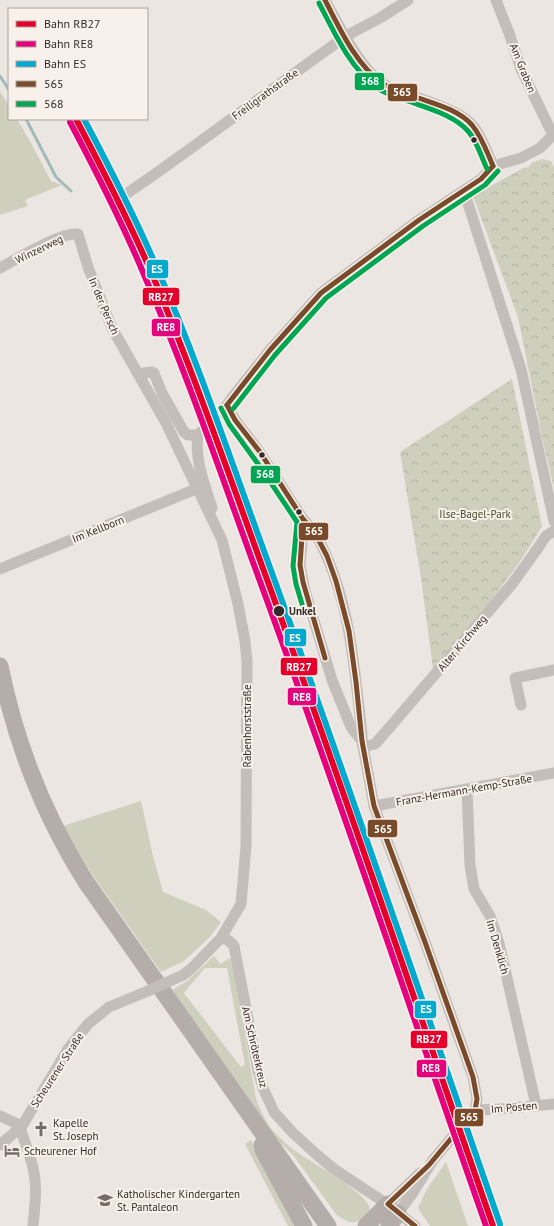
<svg xmlns="http://www.w3.org/2000/svg" width="554" height="1226" font-family="'PT Sans',sans-serif">
	<defs>
		<pattern id="park-crowns" width="20" height="18" patternUnits="userSpaceOnUse"><rect width="20" height="18" fill="#cfcfbe"/><path d="M2 6a3 3 0 1 1 6 0M12 15a3 3 0 1 1 6 0" fill="none" stroke="#b2b2a3"/></pattern>
	</defs>
	<rect width="100%" height="100%" fill="#ece6e2"/>
	<g fill="#cfcfbe" fill-rule="evenodd">
		<path d="M0,91L9,106V119H17L31,143L51,181L62,185L25,200L28,206L0,215Z"/>
		<path d="M141,801L153,856L163,892L206,910L221,922L210,937L184,961L161,972L94,877L65,833L63,826Z"/>
		<path d="M214,956L220,964L230,958L233,965L256,1099C261,1111 267,1125 276,1134C283,1140 289,1147 297,1152C310,1162 371,1194 370,1210C369,1213 367,1215 365,1217C355,1226 345,1222 336,1214L293,1155L274,1137L172,990L187,981ZM205,968H227L245,1065L241,1067L184,993Z"/>
		<path d="M251,1140L282,1194L298,1226H288L245,1144Z"/>
		<path d="M446,1162L468,1226H430L418,1208L427,1189Z"/>
	</g>
	<g fill="url(#park-crowns)">
		<path d="M542,159L551,161L554,168V488L542,437L518,317L473,196L525,167L526,168L529,167L531,163Z"/>
		<path d="M512,379L542,526C512,579 472,624 433,669L421,578L400,452Z"/>
	</g>
	<g fill="none" stroke-linecap="round" stroke-linejoin="round">
		<g stroke="#a1bbb8" stroke-width="3">
			<path d="M0,76L9,90"/>
			<path d="M26,119L56,177L71,191"/>
		</g>
		<g stroke="#c4bebb" stroke-width="11">
			<path d="M325,0C337,23 361,69 382,83C393,90 406,93 419,98C433,103 457,111 468,121C480,131 487,152 493,166"/>
			<path d="M496,0L509,33L521,69L553,135"/>
			<path d="M464,191L521,369L554,521"/>
			<path d="M126,194L158,172L346,36L380,18L408,0"/>
			<path d="M0,268C17,259 60,232 78,234L88,267L112,328L166,423L222,540L238,604L245,641L247,661L246,846L241,904L221,938L191,969L183,975"/>
			<path d="M138,374L151,372L154,373L162,393L184,432L188,435H198"/>
			<path d="M227,405C233,420 244,431 253,443C271,468 286,494 303,519C307,524 312,528 315,533C350,594 354,666 362,734V741"/>
			<path d="M198,435L227,405L231,399L270,350L321,293L419,220L481,179L493,166L521,158L540,148L554,134"/>
			<path d="M198,435C194,459 205,485 212,508L210,511"/>
			<path d="M304,520L300,565L305,591L332,680L351,727L362,741L374,806L425,942L473,1077L477,1099L475,1110L433,1160L412,1194L398,1213"/>
			<path d="M0,569L196,489"/>
			<path d="M521,705L515,678L554,670"/>
			<path d="M363,747L375,744L390,727L512,584L538,548L546,536L554,531"/>
			<path d="M467,790L470,865L474,889L490,916L499,943L536,1105"/>
			<path d="M374,806L554,773"/>
			<path d="M221,938L228,940L234,946L258,1071L263,1088L274,1112L293,1133L316,1154L334,1169L384,1202L415,1226"/>
			<path d="M475,1110L500,1109L554,1104"/>
			<path d="M0,1116L22,1126"/>
			<path d="M20,1128C24,1140 29,1152 32,1164C38,1184 35,1205 33,1226"/>
			<path d="M0,1145L22,1126L68,1049L88,1024L109,1007L148,991"/>
			<path d="M388,1204L420,1173"/>
		</g>
		<g stroke="#b4adaa" stroke-width="17">
			<path d="M0,666C16,745 43,814 86,882L328,1226"/>
			<path d="M262,1145L263,1150L304,1226"/>
			<path d="M366,1226L388,1204"/>
			<path d="M389,1226L398,1213"/>
		</g>
		<path stroke="#c4bebb" stroke-width="11" d="M148,991L183,975"/>
		<defs>
			<g id="bus-1">
				<path d="M325,0C339,27 356,65 382,83C391,89 402,92 413,96C432,103 458,109 472,125C482,137 487,152 493,166"/>
				<path d="M227,405L235,420L260,452L303,519L315,533L327,556L336,581L349,631L356,682L362,741L374,806L425,942L473,1077L477,1099L475,1110L429,1165L388,1204L415,1226"/>
				<path d="M227,405L270,350L321,293L419,220L481,179L493,166"/>
				<path d="M303,523L300,565L303,582L325,658"/>
			</g>
			<g id="bus-2">
				<path d="M319,3C334,32 350,68 377,88C387,95 399,98 411,102C429,109 454,115 468,131C477,141 481,156 487,169"/>
				<path d="M221,408L229,424L261,468L297,522L293,566L296,584L302,604"/>
				<path d="M233,409L275,355L326,298L423,226L485,185L498,171"/>
			</g>
		</defs>
		<use href="#bus-1" stroke="#f8f0ea" stroke-width="8"/>
		<use href="#bus-2" stroke="#f8f0ea" stroke-width="8"/>
		<use href="#bus-1" stroke="#7a4b2a" stroke-width="5"/>
		<use href="#bus-2" stroke="#00a651" stroke-width="5"/>
		<defs>
			<path id="rail-1" d="M76,119C103,170 129,221 152,274C192,369 226,466 261,563C342,783 416,1005 493,1226"/>
			<path id="rail-2" d="M70,122C97,173 123,224 145,277C186,371 219,469 254,565C335,784 409,1006 486,1226"/>
			<path id="rail-3" d="M84,119C110,168 135,217 157,268C199,364 232,464 268,562C348,782 423,1003 500,1224"/>
		</defs>
		<use href="#rail-1" stroke="#f8f0ea" stroke-width="9"/>
		<use href="#rail-2" stroke="#f8f0ea" stroke-width="9"/>
		<use href="#rail-3" stroke="#f8f0ea" stroke-width="9"/>
		<use href="#rail-1" stroke="#e4002b" stroke-width="6"/>
		<use href="#rail-2" stroke="#e5007d" stroke-width="6"/>
		<use href="#rail-3" stroke="#00a9ce" stroke-width="6"/>
	</g>
	<defs>
		<symbol id="church-bare" viewBox="-9 -9 18 18"><path d="M-1.2-6h2.4v3.5h3.3v2.4h-3.3V6h-2.4V-.1h-3.3v-2.4h3.3Z" fill="#756d6a" stroke="#f8f0ea" stroke-width="2.5" paint-order="stroke"/></symbol>
		<symbol id="hotel-bare" viewBox="-9 -9 18 18"><path d="M-6-4.5h1.5V1H6V5H4.5V3h-9V5H-6ZM-4 0a1.8 1.8 0 1 1 3.6 0ZM.5 0V-2.5h3Q6-2.5 6 0Z" fill="#756d6a" stroke="#f8f0ea" stroke-width="2.5" paint-order="stroke"/></symbol>
		<symbol id="school-bare" viewBox="-9 -9 18 18"><path d="M0-5L7-2L0 1L-7-2ZM-4 1L0 2.5L4 1V4Q0 6-4 4Z" fill="#756d6a" stroke="#f8f0ea" stroke-width="2.5" paint-order="stroke"/></symbol>
	</defs>
	<g fill-rule="evenodd">
		<use href="#church-bare" x="30" y="1118" width="22" height="22"/>
		<use href="#hotel-bare" x="1" y="1140" width="22" height="22"/>
		<use href="#school-bare" x="94" y="1189" width="22" height="22"/>
	</g>
	<g fill="#352c2a" stroke="#f8f0ea" stroke-width="1.5">
		<circle cx="474" cy="140" r="3.5"/>
		<circle cx="262" cy="455" r="3.5"/>
		<circle cx="299" cy="512" r="3.5"/>
		<circle cx="279" cy="611" r="6"/>
	</g>
	<g text-anchor="middle" dominant-baseline="central" stroke-width="4" stroke-linejoin="round" paint-order="stroke">
		<g font-size="11" fill="#352c2a" stroke="#f8f0ea">
			<text transform="translate(523 68) rotate(68)">Am Graben</text>
			<text transform="translate(265 94) rotate(-36)">Freiligrathstraße</text>
			<text transform="translate(39 249) rotate(-26)">Winzerweg</text>
			<text transform="translate(104 306) rotate(67)">In der Persch</text>
			<text transform="translate(98 529) rotate(-22)">Im Kellborn</text>
			<text transform="translate(462 643) rotate(-50)">Alter Kirchweg</text>
			<text transform="translate(247 726) rotate(-90)">Rabenhorststraße</text>
			<text transform="translate(464 790) rotate(-10)">Franz-Hermann-Kemp-Straße</text>
			<text transform="translate(498 947) rotate(74)">Im Denklich</text>
			<text transform="translate(255 1047) rotate(77)">Am Schröterkreuz</text>
			<text transform="translate(57 1070) rotate(-57)">Scheurener Straße</text>
			<text transform="translate(514 1107) rotate(-5)">Im Pösten</text>
		</g>
		<g font-size="11" fill="#485030" stroke="#f8f0ea">
			<text x="475" y="514">Ilse-Bagel-Park</text>
		</g>
		<g font-size="11" font-weight="bold" fill="#352c2a" stroke="#f8f0ea" text-anchor="start">
			<text x="289" y="611">Unkel</text>
		</g>
		<g font-size="11" fill="#352c2a" stroke="#f8f0ea" text-anchor="start">
			<text x="53" y="1123">Kapelle<tspan x="53" dy="13">St. Joseph</tspan></text>
			<text x="24" y="1151">Scheurener Hof</text>
			<text x="117" y="1194">Katholischer Kindergarten<tspan x="117" dy="13">St. Pantaleon</tspan></text>
		</g>
	</g>
	<g stroke="#f8f0ea" stroke-width="1.5">
		<rect x="354" y="72" width="31" height="19" rx="4" fill="#00a651"/>
		<rect x="387" y="83" width="31" height="19" rx="4" fill="#7a4b2a"/>
		<rect x="146" y="259" width="23" height="20" rx="4" fill="#00a9ce"/>
		<rect x="142" y="287" width="38" height="19" rx="4" fill="#e4002b"/>
		<rect x="151" y="318" width="30" height="19" rx="4" fill="#e5007d"/>
		<rect x="250" y="465" width="31" height="19" rx="4" fill="#00a651"/>
		<rect x="298" y="522" width="31" height="19" rx="4" fill="#7a4b2a"/>
		<rect x="284" y="628" width="23" height="19" rx="4" fill="#00a9ce"/>
		<rect x="280" y="657" width="38" height="19" rx="4" fill="#e4002b"/>
		<rect x="287" y="687" width="30" height="19" rx="4" fill="#e5007d"/>
		<rect x="367" y="819" width="31" height="19" rx="4" fill="#7a4b2a"/>
		<rect x="414" y="1000" width="23" height="19" rx="4" fill="#00a9ce"/>
		<rect x="410" y="1030" width="38" height="19" rx="4" fill="#e4002b"/>
		<rect x="416" y="1059" width="31" height="19" rx="4" fill="#e5007d"/>
		<rect x="454" y="1108" width="30" height="19" rx="4" fill="#7a4b2a"/>
	</g>
	<g font-size="11" text-anchor="middle" font-weight="bold" fill="#fff">
		<text x="370" y="85">568</text>
		<text x="402" y="96">565</text>
		<text x="157" y="273">ES</text>
		<text x="161" y="301">RB27</text>
		<text x="166" y="331">RE8</text>
		<text x="265" y="478">568</text>
		<text x="314" y="535">565</text>
		<text x="295" y="642">ES</text>
		<text x="299" y="671">RB27</text>
		<text x="302" y="701">RE8</text>
		<text x="383" y="833">565</text>
		<text x="426" y="1013">ES</text>
		<text x="429" y="1043">RB27</text>
		<text x="431" y="1072">RE8</text>
		<text x="469" y="1121">565</text>
	</g>
	<rect x="8" y="8" width="140" height="112" fill="#f8f0ea" stroke="#aaa29d"/>
	<rect x="16" y="21" width="20" height="6" fill="#e4002b" stroke="#aaa29d"/>
	<text x="44" y="28" font-size="12" fill="#352c2a">Bahn RB27</text>
	<rect x="16" y="41" width="20" height="6" fill="#e5007d" stroke="#aaa29d"/>
	<text x="44" y="48" font-size="12" fill="#352c2a">Bahn RE8</text>
	<rect x="16" y="61" width="20" height="6" fill="#00a9ce" stroke="#aaa29d"/>
	<text x="44" y="68" font-size="12" fill="#352c2a">Bahn ES</text>
	<rect x="16" y="81" width="20" height="6" fill="#7a4b2a" stroke="#aaa29d"/>
	<text x="44" y="88" font-size="12" fill="#352c2a">565</text>
	<rect x="16" y="101" width="20" height="6" fill="#00a651" stroke="#aaa29d"/>
	<text x="44" y="108" font-size="12" fill="#352c2a">568</text>
</svg>
